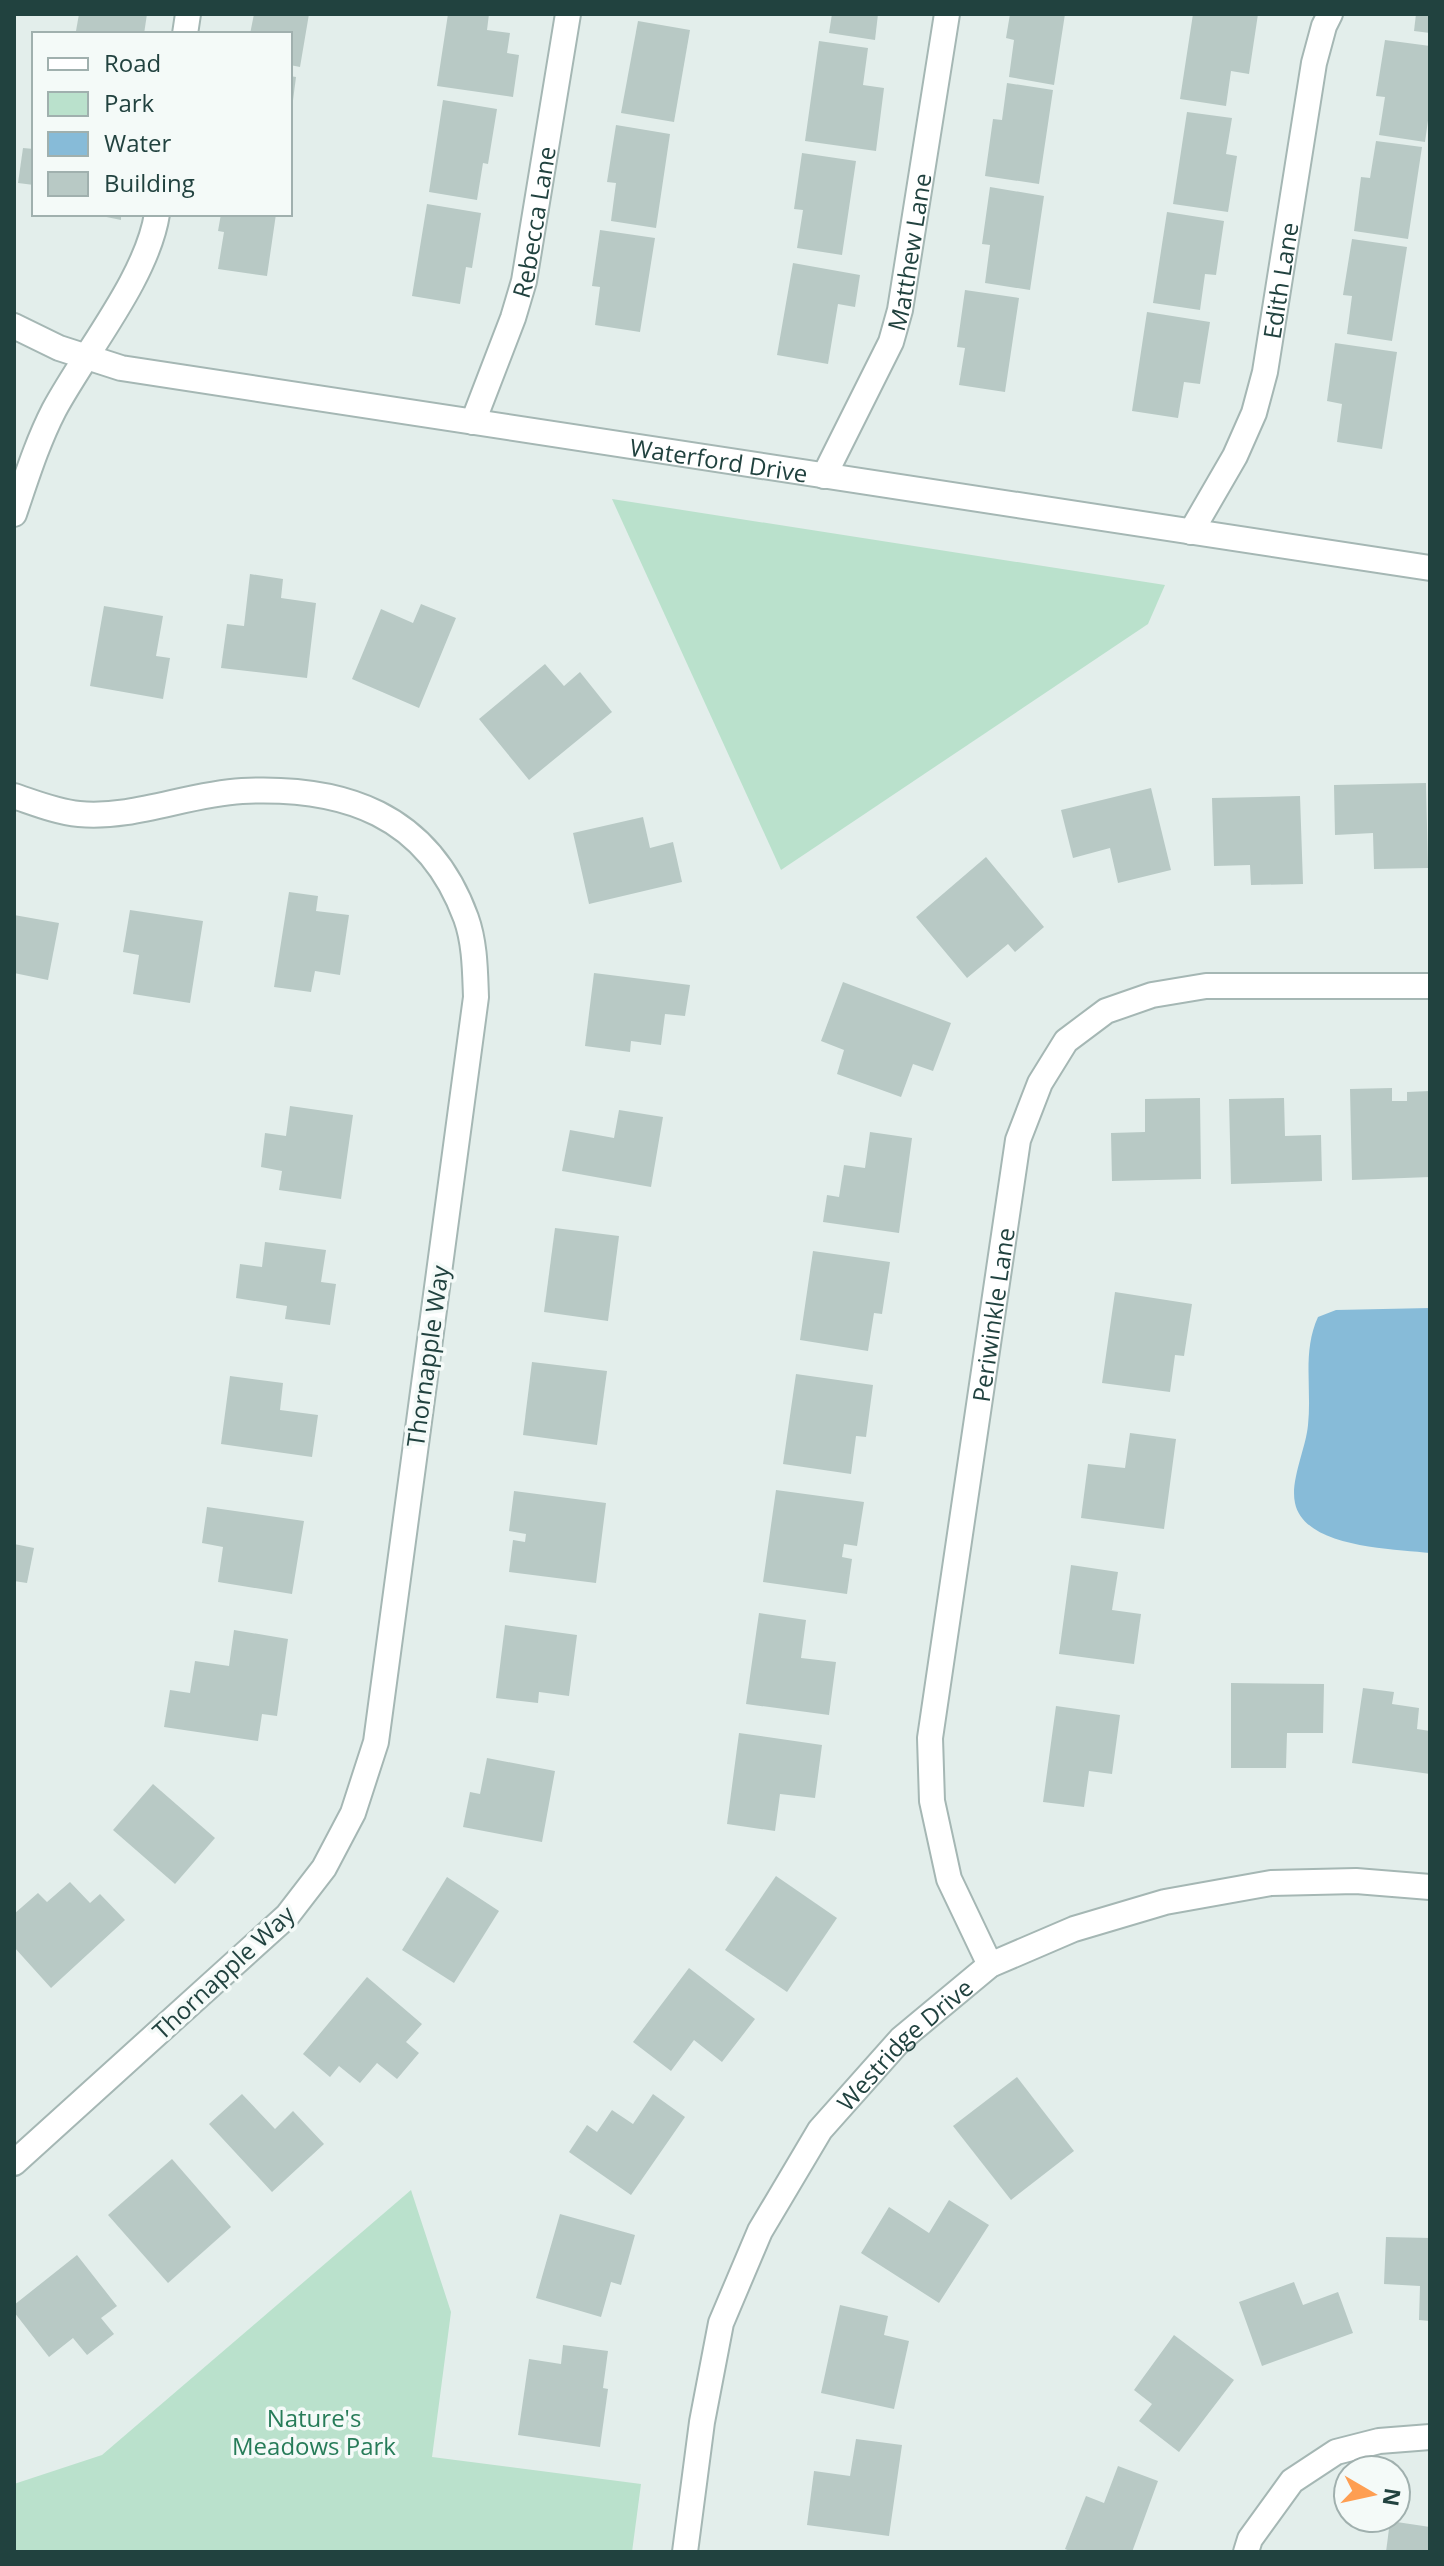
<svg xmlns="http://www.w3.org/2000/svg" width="1444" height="2566" font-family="'Open Sans',sans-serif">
	<rect width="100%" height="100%" fill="#e3eeeb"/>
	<g fill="#bae1cc">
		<path d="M612,499L1165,585L1148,624L781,870Z"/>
		<path d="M411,2190L451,2312L432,2457L641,2484L632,2552H14V2484L102,2455Z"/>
	</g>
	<path fill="#87bbd8" d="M1430,1308V1553C1394,1549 1304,1548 1295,1503C1290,1481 1306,1448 1308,1425C1312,1388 1302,1352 1318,1317L1336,1310Z"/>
	<g fill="#b8c9c5">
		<path d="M79,14H147L144,34L76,31Z"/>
		<path d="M254,14H309L300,67L290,65V34H250Z"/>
		<path d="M448,14H489L487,30L510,33L507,53L519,55L513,97L437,86Z"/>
		<path d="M832,14H878L875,40L829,33Z"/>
		<path d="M1010,14H1065L1054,85L1009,77L1014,40L1006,38Z"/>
		<path d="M1193,14H1258L1249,74L1231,71L1226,106L1180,99Z"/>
		<path d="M1416,14H1430V33L1414,31Z"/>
		<path d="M638,21L690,30L674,122L621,113Z"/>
		<path d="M1385,40L1430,46V106L1425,142L1379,135L1385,97L1376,96Z"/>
		<path d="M819,41L868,48L863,85L884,88L876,151L805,141Z"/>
		<path d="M290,76L296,77L292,108L290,107Z"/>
		<path d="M1007,83L1053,90L1039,184L985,176L993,119L1002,120Z"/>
		<path d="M443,100L497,109L488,164L483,163L477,200L429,192Z"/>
		<path d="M1187,112L1232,118L1226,154L1237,156L1228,212L1173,204Z"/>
		<path d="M616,125L670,134L656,228L611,221L616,183L607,182Z"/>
		<path d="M1376,141L1422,147L1408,239L1354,231L1361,177L1370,178Z"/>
		<path d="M23,148L34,149V185L18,183Z"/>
		<path d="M802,153L856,161L842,255L797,248L803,210L794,209Z"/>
		<path d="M990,187L1044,196L1030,290L985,283L990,245L982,244Z"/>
		<path d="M427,204L481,213L472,268L466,267L460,304L412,296Z"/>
		<path d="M1167,212L1224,221L1216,275L1205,274L1200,310L1153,303Z"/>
		<path d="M92,214H121V220Z"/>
		<path d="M221,214H276L267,276L218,269L224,232L218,231Z"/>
		<path d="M600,230L655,238L640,332L595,325L600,287L592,286Z"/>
		<path d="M1352,239L1407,247L1392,341L1347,334L1352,296L1343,295Z"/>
		<path d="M793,263L860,275L855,307L838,304L828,364L777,355Z"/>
		<path d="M965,290L1019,298L1005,392L959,385L965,348L957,347Z"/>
		<path d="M1147,312L1210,322L1200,384L1184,382L1178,418L1132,411Z"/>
		<path d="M1335,343L1397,352L1382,449L1337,442L1342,404L1327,401Z"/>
		<path d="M250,574L283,579L281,598L316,603L307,678L221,668L227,624L244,626Z"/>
		<path d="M421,604L456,618L419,708L352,679L381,609L413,623Z"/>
		<path d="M104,606L163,616L156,656L170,658L163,699L90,686Z"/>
		<path d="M545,664L564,686L580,672L612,712L529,780L479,719Z"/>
		<path d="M1426,783L1428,868L1374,869L1373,833L1335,835L1334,785Z"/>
		<path d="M1151,788L1171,870L1118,883L1110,848L1073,858L1061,810Z"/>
		<path d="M1300,796L1303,884L1251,885L1250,865L1214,866L1212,798Z"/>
		<path d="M643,817L650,848L673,842L682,882L589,904L573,833Z"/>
		<path d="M986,857L1044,927L1015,952L1008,944L967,978L916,917Z"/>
		<path d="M289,892L318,896L316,911L349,915L340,975L315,971L311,992L274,987Z"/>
		<path d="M130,910L203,921L190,1003L133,994L139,955L123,952Z"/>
		<path d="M14,915L59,923L48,980L14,973Z"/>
		<path d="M594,973L690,985L685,1016L665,1014L661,1045L631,1041L630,1052L585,1046Z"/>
		<path d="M843,982L951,1023L933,1071L913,1064L901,1097L837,1074L844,1050L821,1041Z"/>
		<path d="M1392,1088V1101H1407V1092L1430,1091V1177L1352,1180L1350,1089Z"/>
		<path d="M1200,1098L1201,1179L1112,1181L1111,1133L1145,1132V1099Z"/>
		<path d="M1284,1098L1285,1136L1321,1135L1322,1181L1231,1184L1229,1099Z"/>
		<path d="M290,1106L353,1115L341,1199L279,1190L282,1171L261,1167L265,1133L286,1136Z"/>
		<path d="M619,1110L663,1117L651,1187L562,1171L570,1130L614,1138Z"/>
		<path d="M870,1132L912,1138L899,1233L823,1222L827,1195L839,1197L844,1165L865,1168Z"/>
		<path d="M555,1228L619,1236L608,1321L544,1312Z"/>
		<path d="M265,1242L326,1250L321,1282L336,1284L330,1325L285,1319L287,1306L236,1298L240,1264L262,1267Z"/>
		<path d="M813,1251L890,1262L882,1314L874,1313L868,1351L800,1340Z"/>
		<path d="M1115,1292L1192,1304L1184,1356L1175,1355L1170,1392L1102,1383Z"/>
		<path d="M532,1362L607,1371L597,1445L523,1435Z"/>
		<path d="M796,1374L873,1385L866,1437L856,1436L851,1474L783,1464Z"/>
		<path d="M230,1376L283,1383L280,1410L318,1415L312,1457L221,1444Z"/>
		<path d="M1130,1433L1176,1439L1164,1529L1081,1518L1088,1464L1125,1468Z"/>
		<path d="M776,1490L864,1502L857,1546L844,1544L842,1557L852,1559L847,1594L763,1582Z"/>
		<path d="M514,1491L606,1503L596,1583L509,1572L513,1540L525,1542L526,1534L509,1531Z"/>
		<path d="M207,1507L304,1521L292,1594L218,1582L223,1547L202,1543Z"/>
		<path d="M14,1544L34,1548L27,1583L14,1581Z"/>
		<path d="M1071,1565L1118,1572L1112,1610L1141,1614L1134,1664L1059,1654Z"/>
		<path d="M759,1613L806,1620L801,1658L836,1662L829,1715L746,1704Z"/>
		<path d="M505,1625L577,1635L569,1696L539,1692L538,1703L496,1698Z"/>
		<path d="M234,1630L288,1639L277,1716L262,1714L258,1741L164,1727L170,1690L190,1693L195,1661L229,1666Z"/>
		<path d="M1231,1683L1324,1684L1323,1733H1287L1286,1768H1231Z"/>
		<path d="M1363,1688L1394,1692L1392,1704L1419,1708L1417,1729L1430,1731V1774L1352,1763Z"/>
		<path d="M1056,1706L1120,1715L1112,1774L1089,1771L1084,1807L1043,1802Z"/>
		<path d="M739,1733L822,1745L815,1798L780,1794L775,1831L727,1824Z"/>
		<path d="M487,1758L555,1771L542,1842L463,1827L470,1792L480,1794Z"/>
		<path d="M153,1784L215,1838L175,1884L113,1830Z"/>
		<path d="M776,1876L837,1918L787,1992L725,1950Z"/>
		<path d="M447,1877L499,1911L454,1983L402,1950Z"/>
		<path d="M70,1882L90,1903L100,1894L125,1920L51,1988L14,1947V1914L38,1893L47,1902Z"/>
		<path d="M689,1968L755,2019L722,2062L694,2040L671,2071L633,2042Z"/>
		<path d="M367,1977L422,2024L406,2042L419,2053L397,2079L377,2063L360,2083L339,2066L330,2077L303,2054Z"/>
		<path d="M1017,2077L1074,2151L1011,2200L953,2126Z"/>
		<path d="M242,2094L275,2129L293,2111L324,2144L272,2192L209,2124Z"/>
		<path d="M653,2094L685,2117L631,2195L569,2152L587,2125L597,2132L612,2110L633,2124Z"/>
		<path d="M172,2159L231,2227L168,2283L108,2215Z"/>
		<path d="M949,2200L989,2225L939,2303L861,2253L889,2207L929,2233Z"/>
		<path d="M560,2214L635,2235L621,2285L611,2282L601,2317L536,2298Z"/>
		<path d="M1386,2237L1430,2238V2321L1419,2320L1420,2286L1384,2284Z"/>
		<path d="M77,2255L117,2306L101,2318L114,2334L87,2355L73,2338L49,2357L14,2312V2305Z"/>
		<path d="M1294,2282L1303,2305L1338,2292L1353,2333L1262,2366L1239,2302Z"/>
		<path d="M840,2305L888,2316L884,2335L909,2341L894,2409L821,2393Z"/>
		<path d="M1174,2335L1234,2380L1179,2452L1139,2421L1152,2404L1134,2390Z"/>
		<path d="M563,2345L608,2351L603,2388L608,2389L600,2447L518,2435L529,2359L561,2364Z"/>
		<path d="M856,2439L902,2445L889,2536L807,2525L814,2471L850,2476Z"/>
		<path d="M1118,2466L1158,2481L1132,2552H1072L1065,2549L1086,2496L1104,2503Z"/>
		<path d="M1390,2521L1430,2527V2552H1386Z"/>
	</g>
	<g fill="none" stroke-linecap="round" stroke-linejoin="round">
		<defs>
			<g id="minor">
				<path d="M185,34L188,14"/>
				<path id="s1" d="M14,326L59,348L121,368L1430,568"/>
				<path id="s2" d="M473,422L513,318L524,281L568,14"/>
				<path id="s3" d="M824,476L891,342L900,310L947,14"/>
				<path d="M14,514C26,479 37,443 54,410C85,352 147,278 157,214"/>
				<path id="s4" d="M1191,532L1235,456L1254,413L1265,372L1314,63L1324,26L1330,14"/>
				<path d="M14,796C35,803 57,812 79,814C134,819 187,794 242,791C344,786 428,814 466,918C475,943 475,971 476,997L376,1742L353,1813L324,1868L287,1916L14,2163"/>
				<path id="s5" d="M990,1965L949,1879L932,1801L930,1738L1018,1140L1040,1083L1066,1041L1106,1011L1152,995L1206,986H1430"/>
				<path id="s6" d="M685,2552L702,2422L721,2323L760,2231L820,2130L901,2039L990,1965L1074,1929L1165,1902L1271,1883L1356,1881L1430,1887"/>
				<path d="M1246,2552L1250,2539L1292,2481L1336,2452L1379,2441L1430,2437"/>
			</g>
		</defs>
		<use href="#minor" stroke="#a5b7b4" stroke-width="28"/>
		<use href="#minor" stroke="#fff" stroke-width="24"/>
	</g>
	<g text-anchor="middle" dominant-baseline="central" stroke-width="7" stroke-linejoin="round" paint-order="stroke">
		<g font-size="24" fill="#21423f" stroke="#f4faf8">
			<text stroke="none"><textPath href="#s2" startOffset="210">Rebecca Lane</textPath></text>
			<text stroke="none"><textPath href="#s3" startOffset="242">Matthew Lane</textPath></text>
			<text stroke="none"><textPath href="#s4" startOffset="270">Edith Lane</textPath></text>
			<text stroke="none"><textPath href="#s1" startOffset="720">Waterford Drive</textPath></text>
			<text stroke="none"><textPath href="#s5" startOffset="666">Periwinkle Lane</textPath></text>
			<text transform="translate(427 1356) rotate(-82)">Thornapple Way</text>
			<text transform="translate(223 1972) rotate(-43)">Thornapple Way</text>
			<text stroke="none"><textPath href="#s6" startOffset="570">Westridge Drive</textPath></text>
		</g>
		<g font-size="24" fill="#277c59" stroke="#f4faf8">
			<text x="314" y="2417">Nature's<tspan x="314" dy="28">Meadows Park</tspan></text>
		</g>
	</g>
	<rect width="1444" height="2566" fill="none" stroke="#21423f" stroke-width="32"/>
	<rect x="32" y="32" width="260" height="184" fill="#f4faf8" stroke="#a0b0ae" stroke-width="2"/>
	<rect x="48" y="58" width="40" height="12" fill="#ffffff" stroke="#a0b0ae" stroke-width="2"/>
	<text x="104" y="72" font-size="24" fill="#21423f">Road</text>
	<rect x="48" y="92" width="40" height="24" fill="#bae1cc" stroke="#a0b0ae" stroke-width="2"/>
	<text x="104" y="112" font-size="24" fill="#21423f">Park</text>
	<rect x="48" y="132" width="40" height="24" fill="#87bbd8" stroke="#a0b0ae" stroke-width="2"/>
	<text x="104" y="152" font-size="24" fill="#21423f">Water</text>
	<rect x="48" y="172" width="40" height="24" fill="#b8c9c5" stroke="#a0b0ae" stroke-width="2"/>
	<text x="104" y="192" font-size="24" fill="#21423f">Building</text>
	<g transform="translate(1372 2494) rotate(99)"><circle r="38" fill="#f4faf8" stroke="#a0b0ae" stroke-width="2"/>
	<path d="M0-6L14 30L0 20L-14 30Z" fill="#fe9e52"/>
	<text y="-12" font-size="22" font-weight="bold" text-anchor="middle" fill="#21423f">N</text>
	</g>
</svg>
